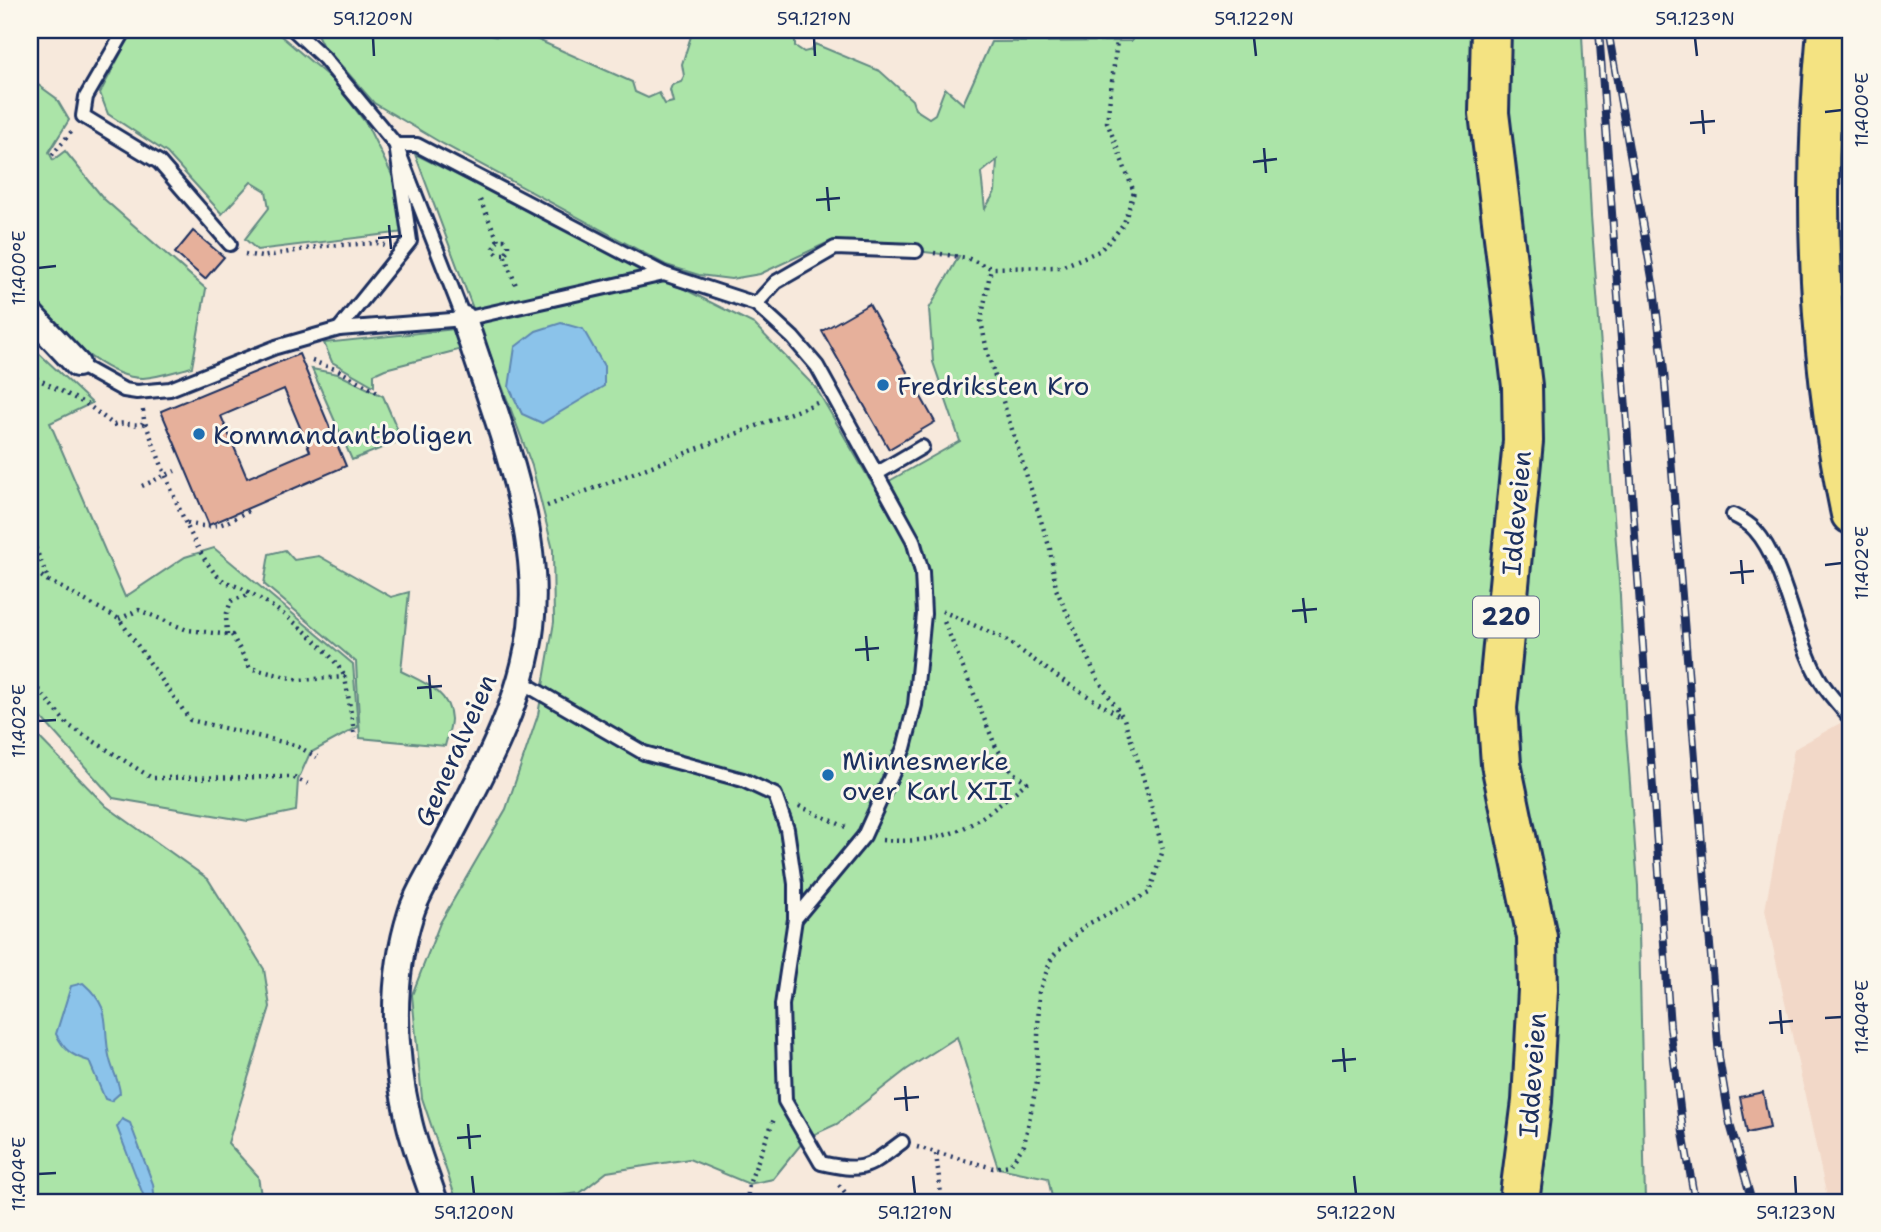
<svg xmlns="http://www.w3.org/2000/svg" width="1881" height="1232" font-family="'Shantell Sans',sans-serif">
	<rect width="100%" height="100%" fill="#f7e9dc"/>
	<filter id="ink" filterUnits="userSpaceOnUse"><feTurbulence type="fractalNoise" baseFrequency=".0143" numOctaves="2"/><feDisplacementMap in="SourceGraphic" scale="14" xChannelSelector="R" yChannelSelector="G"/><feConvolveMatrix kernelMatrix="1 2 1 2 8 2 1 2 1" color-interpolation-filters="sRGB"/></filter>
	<g filter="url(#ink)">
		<path fill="#f2d8c8" d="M1851,717V1202H1828L1765,910L1794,749Z"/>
		<g fill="#abe4a8" stroke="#638a83" stroke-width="2" fill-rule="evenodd">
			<path d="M133,30H274L335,82L367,125L399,189L405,232L257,250L245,239L269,208L266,191L251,182L222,214L167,153L108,114L100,93Z"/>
			<path d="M315,30H487L488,34C496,38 501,38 506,30H516L632,82L635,92L648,98L659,93L665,104L673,102L670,90L672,85L681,82L684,76L682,64L693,30H778L795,36V46L804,52L812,50L815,44L880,71L912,100L915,109L929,118L935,114L945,88L963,104L991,42L1132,41L1131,30H1570L1582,35L1591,216L1620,595L1626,732L1638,886L1645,1202H1053L1048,1178L998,1168L957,1037L906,1070L837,1124L806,1138L773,1179L749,1184L689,1159L607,1172L580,1193L529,1199L527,1202H457L422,1098L412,995L440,923L506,809L538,715L554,622L553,550L532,466L415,154L754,324L816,388L875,489L960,441L933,362L929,309L959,256L831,241L760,274L731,279L699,275L666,265L443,144L374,103L340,64L325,51ZM997,160L995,192L985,209L981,173Z"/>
			<path d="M30,79L56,98L69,120L49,152L53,160L65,151L104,199L206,289L192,367C176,371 159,377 143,378C104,379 58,329 30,304Z"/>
			<path d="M455,329L462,349L385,369L374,374V386L332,362L324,343Z"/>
			<path d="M30,345L92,403L50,423L125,597L185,557L214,548L353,664L358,727L310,753L298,780L296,811L248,821L113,798L30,705Z"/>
			<path d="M312,369L338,374L383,396L402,440L352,460Z"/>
			<path d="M285,550L294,560L319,556L391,597L409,592L401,671C422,682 450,691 451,719C451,727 447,738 445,746L360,738L356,662L264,584L269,554Z"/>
			<path d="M30,728L106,806L208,879L264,969L270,1007L228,1143L258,1176L262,1202H30Z"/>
		</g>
		<g fill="#8bc3ea" stroke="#5e88b2" stroke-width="2">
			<path d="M561,323L583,329L604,366V386L542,423L522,414L509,387L515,347L536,331Z"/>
			<path d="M83,983C115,1011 101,1025 110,1060C113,1072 119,1081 120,1093L111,1101L105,1099L89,1061C72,1056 64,1050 56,1034L71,986Z"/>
			<path d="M122,1119L130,1123L153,1184L155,1202H146L144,1197L117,1127Z"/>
		</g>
		<g fill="#e6b09b" stroke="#1b2f5e" stroke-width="2" fill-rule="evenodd">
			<path d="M193,231L224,257L205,279L175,253Z"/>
			<path d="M869,304L935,422L889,449L822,331Z"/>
			<path d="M299,354L346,466L209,525L161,411ZM284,389L310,451L247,478L221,416Z"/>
			<path d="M1763,1092L1770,1128L1747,1133L1740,1097Z"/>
		</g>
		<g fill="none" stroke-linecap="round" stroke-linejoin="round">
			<defs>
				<g id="lane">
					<path d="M125,30L86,97L83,116L159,162L230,244"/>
					<path d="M294,30L324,58L396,145L464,319"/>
					<path d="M756,304L776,282L835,248L916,251"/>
					<path d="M339,329L410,241L396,145H417L664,274L756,304L793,338L817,366L913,540L922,572L924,614L915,705L904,748L864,836L795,919"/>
					<path d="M77,364L124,390L137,392L170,389L276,347L339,329L464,319L664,274"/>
					<path d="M876,474L922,447"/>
					<path d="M1733,515C1741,519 1749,523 1755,530C1784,562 1794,631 1815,671C1824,689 1838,704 1851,719"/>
					<path d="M520,681L644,753L743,780L775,795L787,829L795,884V919L782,1005L785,1101L821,1163C865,1173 867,1168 902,1142"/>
				</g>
				<g id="street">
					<path d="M30,314L77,364"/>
					<path d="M435,1202C426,1174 414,1146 408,1117C393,1050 390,979 411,913C418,890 434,868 444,847C480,777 522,706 531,627C543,527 494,413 464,319"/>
				</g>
				<g id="primary">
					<path d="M1491,30L1489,113L1522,386L1523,441L1497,708L1501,764L1537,937L1538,990L1532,1101L1519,1202"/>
					<path d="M1827,30C1812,192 1817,355 1851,514"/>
				</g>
			</defs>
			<use href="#lane" stroke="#1b2f5e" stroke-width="18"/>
			<use href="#street" stroke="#1b2f5e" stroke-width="30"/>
			<use href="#primary" stroke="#1b2f5e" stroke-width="44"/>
			<g stroke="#1b2f5e" stroke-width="4.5" stroke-dasharray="2 5" stroke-linecap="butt">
				<path d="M52,155L72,131"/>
				<path d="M480,200L498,240"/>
				<path d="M934,253L967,258L991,268L1061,267L1099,251L1111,240L1124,223L1134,192L1107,122L1117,41L1121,30"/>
				<path d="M245,254L262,257L322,246L377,243L385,245"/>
				<path d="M504,254H498L494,250V244L498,240H504L508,244V250L504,254L517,288"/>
				<path d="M312,361L338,370L381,394"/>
				<path d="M30,375L88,405L114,425C124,421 132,426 142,424L144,420"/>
				<path d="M143,410L144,420C159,456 193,557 221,579C228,584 238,586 245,590C280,609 326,643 345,677"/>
				<path d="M142,486L175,471"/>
				<path d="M547,506L817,403"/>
				<path d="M187,523C218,531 224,523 251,510"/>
				<path d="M30,535L49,581L119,619L190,720L295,745L317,757"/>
				<path d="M30,568L48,581"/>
				<path d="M942,611L1003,638L1065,682L1120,716"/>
				<path d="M119,619L139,610L187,630L232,635L250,668L299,680L345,677L355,738"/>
				<path d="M227,635L226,616L231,601L251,594"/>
				<path d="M30,679L68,725L152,778L292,777L308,784"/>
				<path d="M799,806L848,828"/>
				<path d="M882,840C951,845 976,825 1027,782L1012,772L995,745L943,619"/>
				<path d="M917,1147L993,1168L1010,1165L1024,1145L1037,1082L1039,992L1052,957L1086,925L1149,893L1163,850L1142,773L1124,719L1097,678L1056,589L1050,549L987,351L981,321L991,268"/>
				<path d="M936,1154L942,1202"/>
				<path d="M839,1185L853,1202"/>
				<path d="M747,1202L749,1184L774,1119"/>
			</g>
			<use href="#lane" stroke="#fbf7ec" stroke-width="12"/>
			<use href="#street" stroke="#fbf7ec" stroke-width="24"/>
			<use href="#primary" stroke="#f4e382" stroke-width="38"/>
			<defs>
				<g id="rail">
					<path d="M1599,30L1670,1027L1683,1132L1695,1202"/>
					<path d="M1608,30L1654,289L1664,371L1719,1057L1730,1124L1752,1202"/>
				</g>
			</defs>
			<use href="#rail" stroke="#1b2f5e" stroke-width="8"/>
			<use href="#rail" stroke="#fbf7ec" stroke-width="5" stroke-dasharray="16" stroke-linecap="butt"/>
		</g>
	</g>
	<path fill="none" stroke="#1b2f5e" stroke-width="2.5" d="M373,38L374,56M814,38L815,56M1254,38L1256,56M1695,38L1697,56M1702,110L1704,134M1825,112L1842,110M1690,123L1715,121M1264,148L1266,173M1253,162L1277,159M827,187L829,211M816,200L840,198M389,225L391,249M378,238L402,236M38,268L56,266M1741,560L1743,584M1825,565L1842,563M1730,573L1754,571M1303,598L1306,623M1292,611L1317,609M866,636L868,661M855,650L879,648M429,675L431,699M417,688L442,686M38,721L56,720M1780,1010L1782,1034M1825,1018L1842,1017M1769,1023L1793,1021M1343,1048L1345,1072M1332,1061L1356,1059M905,1086L907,1111M894,1099L919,1097M468,1124L470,1149M457,1138L481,1136M38,1174L56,1173M472,1176L474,1194M913,1176L915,1194M1354,1176L1356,1194M1795,1176L1796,1194"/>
	<g fill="#1f6fb2" stroke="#fbf7ec" stroke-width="2.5">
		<circle cx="883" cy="385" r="7"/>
		<circle cx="199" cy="434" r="7"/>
		<circle cx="828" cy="775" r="7"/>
	</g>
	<g text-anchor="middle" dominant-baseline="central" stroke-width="6" stroke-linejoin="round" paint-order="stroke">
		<rect fill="#fbf7ec" stroke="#5e6b89" stroke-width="2" x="1473" y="596.5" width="66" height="41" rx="5"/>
		<g font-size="24" font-weight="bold" fill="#1b2f5e">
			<text x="1506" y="617">220</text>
		</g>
		<g font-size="26" fill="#1b2f5e" stroke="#fbf7ec" text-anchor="start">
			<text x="897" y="385">Fredriksten Kro</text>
			<text x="213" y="434">Kommandantboligen</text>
			<text x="842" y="760">Minnesmerke<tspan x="842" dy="30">over Karl XII</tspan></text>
		</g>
		<g font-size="26" fill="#1b2f5e" stroke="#fbf7ec">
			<text transform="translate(1516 513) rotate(-85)">Iddeveien</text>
			<text transform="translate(455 750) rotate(-66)">Generalveien</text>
			<text transform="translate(1532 1075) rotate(-86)">Iddeveien</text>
		</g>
	</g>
	<rect width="1881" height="1232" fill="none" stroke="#fbf7ec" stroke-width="77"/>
	<rect x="38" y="38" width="1804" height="1156" fill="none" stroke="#1b2f5e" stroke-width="2.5"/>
	<g font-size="18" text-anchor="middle" fill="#1b2f5e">
		<text x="373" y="25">59.120°N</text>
		<text x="814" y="25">59.121°N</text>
		<text x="1254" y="25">59.122°N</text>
		<text x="1695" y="25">59.123°N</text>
		<text transform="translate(1862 110) rotate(-90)" y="6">11.400°E</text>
		<text transform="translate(19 268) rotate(-90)" y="6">11.400°E</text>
		<text transform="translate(1862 563) rotate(-90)" y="6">11.402°E</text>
		<text transform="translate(19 721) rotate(-90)" y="6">11.402°E</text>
		<text transform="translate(1862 1017) rotate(-90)" y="6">11.404°E</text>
		<text transform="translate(19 1174) rotate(-90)" y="6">11.404°E</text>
		<text x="474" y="1219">59.120°N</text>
		<text x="915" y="1219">59.121°N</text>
		<text x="1356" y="1219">59.122°N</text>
		<text x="1796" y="1219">59.123°N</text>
	</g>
</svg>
